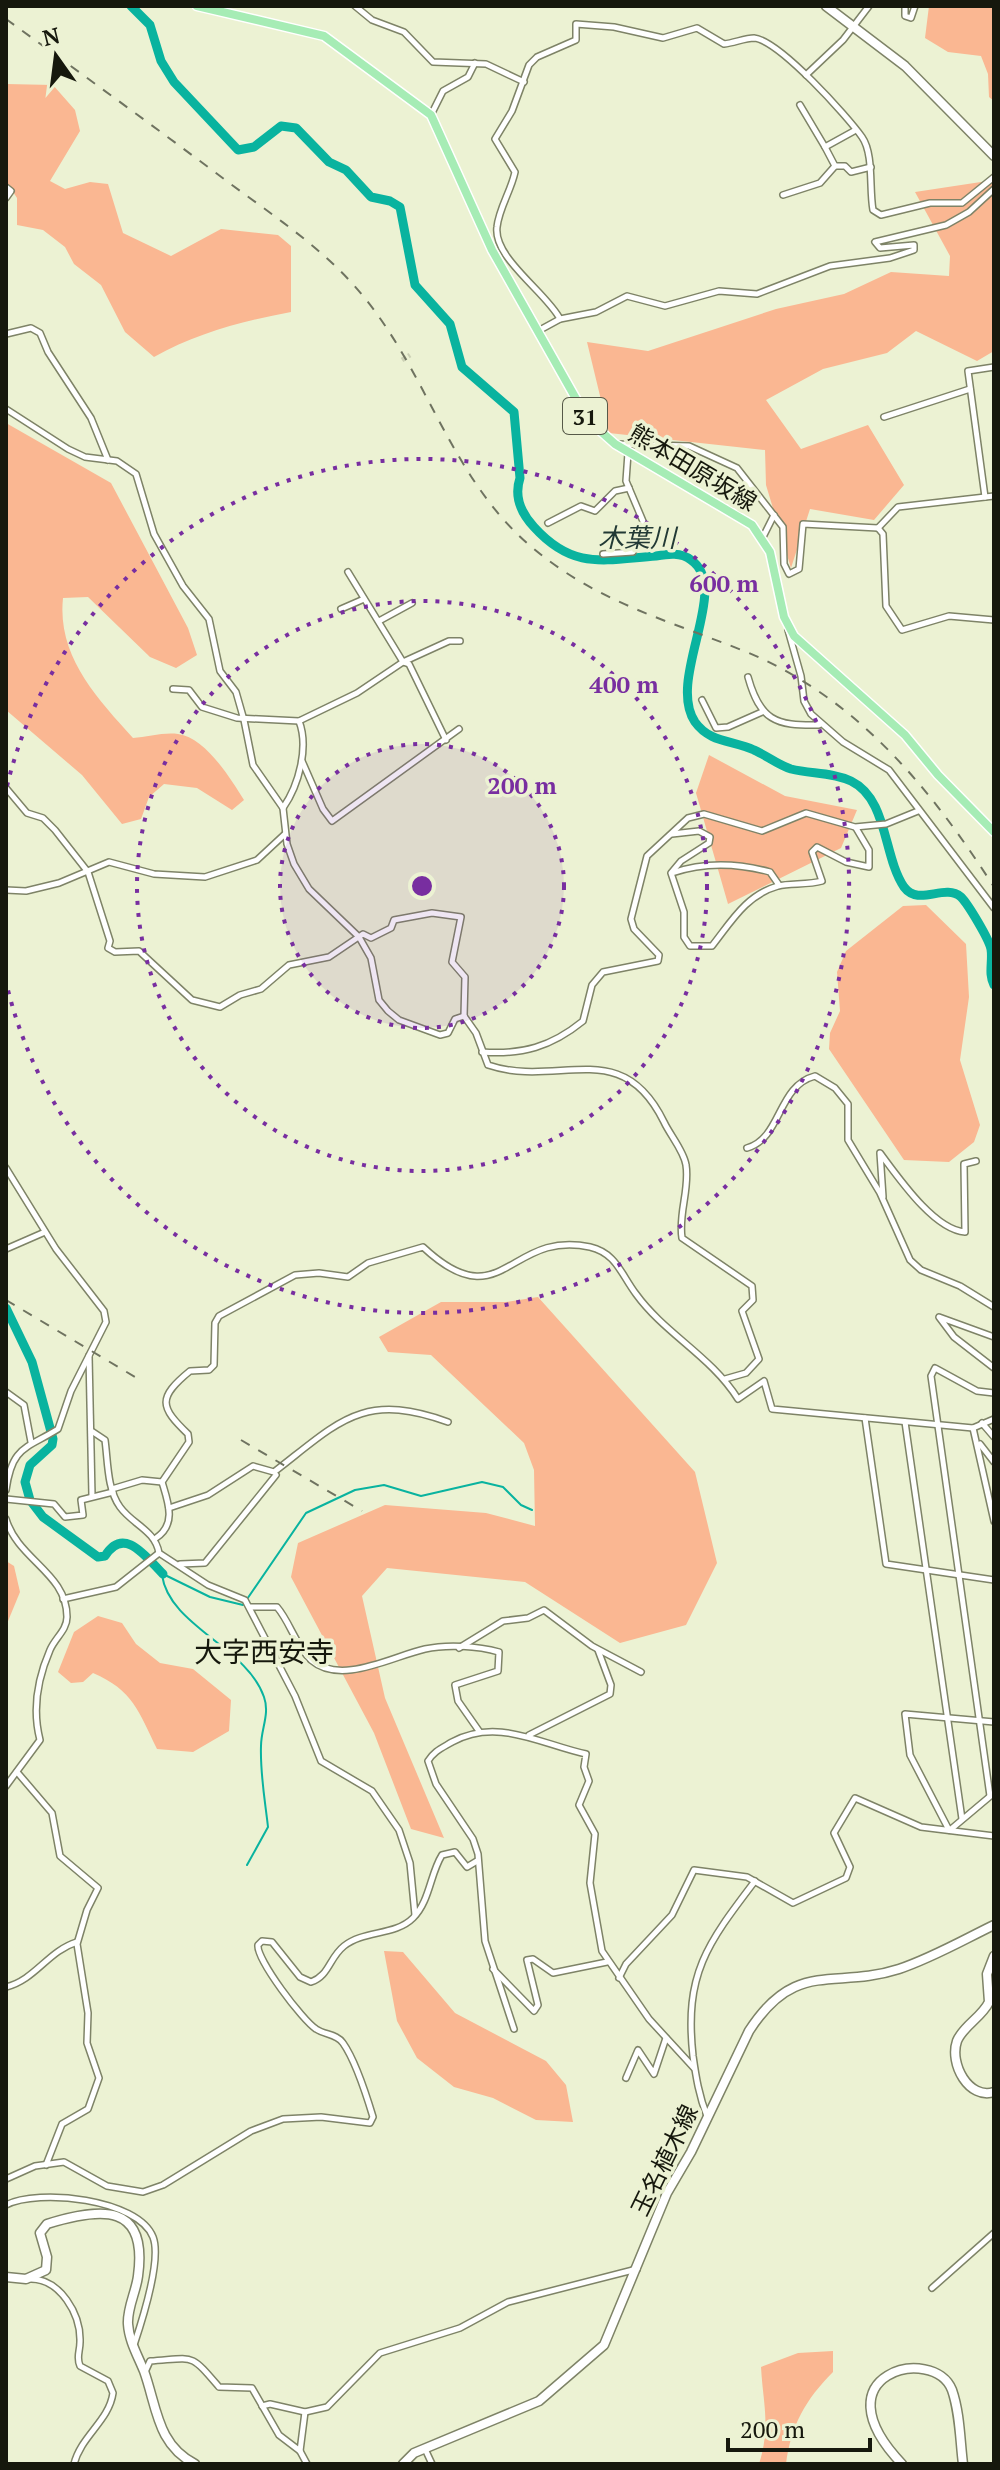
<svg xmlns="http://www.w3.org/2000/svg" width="1000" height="2470" font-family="'PT Serif','Noto Sans JP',serif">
	<rect width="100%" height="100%" fill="#ecf2d3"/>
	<g fill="#fab792">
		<path d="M929,6H994V101L989,97L988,74L981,56L948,52L925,38Z"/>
		<path d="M6,84L53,85L75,110L80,131L50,181L65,189L90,182L108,184L123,233L171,256L221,229L278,235L291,246V312C243,321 197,333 154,357L125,332L101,285L74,264L65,247L43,230L17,225V198L6,181Z"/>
		<path d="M994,180V351L977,361L916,331L887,353L823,369L766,400L801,449L868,425L904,485L874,520L810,509L791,568L766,485L765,450L609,433L587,342L648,351L776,309L844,294L891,272L949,276L950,256L915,192Z"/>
		<path d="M6,423L111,483L188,628L197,655L176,668L150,657L88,597L63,598C57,656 96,697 133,738C147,737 164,732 178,734C205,737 231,779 244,800L232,810L197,788L164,784L149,797L141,819L122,824L82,775L6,710Z"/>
		<path d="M709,755L785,796L857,810L841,848L728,904L696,793Z"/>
		<path d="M926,905L966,944L969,997L960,1060L980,1125L974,1142L949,1162L904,1160L829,1049L830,1033L840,1011L837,972L846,951L903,906Z"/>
		<path d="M538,1297L695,1472L717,1563L686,1625L620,1643L525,1582L387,1568L362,1596L385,1698L444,1838L411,1829L374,1733L291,1577L298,1543L385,1505L486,1513L535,1526L534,1470L524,1443L431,1355L388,1352L379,1337L441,1302H506Z"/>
		<path d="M6,1561L14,1566L20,1592L6,1626Z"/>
		<path d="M98,1616L122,1623L136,1644L160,1663L193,1669L231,1700L229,1731L193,1752L157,1749C139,1712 133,1690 93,1673L83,1682L71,1683L58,1672L74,1632Z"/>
		<path d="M384,1951L403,1952L455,2013L546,2061L566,2085L573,2122L536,2120L493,2098L454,2087L417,2058L397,2021Z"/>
		<path d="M833,2351V2372C805,2400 791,2426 786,2464H759C771,2426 763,2404 761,2367L798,2353Z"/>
	</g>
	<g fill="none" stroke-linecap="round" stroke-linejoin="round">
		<g stroke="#09b39f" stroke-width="2">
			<path d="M163,1574L210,1597L243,1605L306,1513L355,1490L384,1485L421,1496L482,1482L503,1487L521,1505L532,1510"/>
			<path d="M162,1575C169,1626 247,1647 264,1697C270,1714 261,1729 261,1746C260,1774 265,1800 268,1827L247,1865"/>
		</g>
		<g stroke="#09b39f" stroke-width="9">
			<path d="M131,6L150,25L161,61L174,82L238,150L254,147L281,126L296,128L329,162L346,170L371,197L390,201L400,207L415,285L450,324L462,367L514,412L520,478C514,496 521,513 534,527C573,570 603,560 656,556C668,554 681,552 691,560C732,588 666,679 695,722C710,743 732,740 754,750C766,755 778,765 791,769C811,774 832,772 851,781C888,799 883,856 904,887C919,907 944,883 961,897C968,904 989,939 991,949C993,961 988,974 994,985"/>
			<path d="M6,1308L32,1362L53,1439L52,1445L30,1465L25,1482L30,1500L43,1517L98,1557L105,1556C124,1525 146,1557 163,1574"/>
		</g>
		<path stroke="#ccd1b5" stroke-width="5" stroke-dasharray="5 2.5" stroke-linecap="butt" d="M402,360L410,355"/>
		<defs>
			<g id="street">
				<path d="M355,6L372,20L404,32L433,62L486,64L524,82"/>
				<path d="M905,6V16L911,18L915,6"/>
				<path d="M806,75L843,40L869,6"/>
				<path d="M800,105L825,147L854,131"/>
				<path d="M431,115L443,91L468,77L475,63"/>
				<path d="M835,166H845L851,172L871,167"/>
				<path d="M6,187L11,191L6,198"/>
				<path d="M783,195L820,183L835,166L825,147"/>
				<path d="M560,319C547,293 493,258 497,227C499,208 511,191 515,172L495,139L512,111L529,65L537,57L576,40V24L614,27L663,38L697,28L724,44C734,43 745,38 754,38C779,40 848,117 862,137C874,154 869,189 873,210L881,215L930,203H962L994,177"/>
				<path d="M538,331L560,319L596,312L627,296L665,306L719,291L757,294L830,266L890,258L914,250V245L880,248L875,242L946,225L969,212L994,189"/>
				<path d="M6,334L31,328L40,333L48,352L91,418L108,460"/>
				<path d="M6,409L68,449L85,457L117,461L136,474L154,534L183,586L209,619L220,671L236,692L244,720L253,765L283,808L287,844L294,864L309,889L359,937L371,958L379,1000L388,1011L399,1020L440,1035L448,1033L455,1019L464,1016"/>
				<path d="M884,417L970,389"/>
				<path d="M616,444L689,446L737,468L783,527L784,564L789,574L799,569L803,524L878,528"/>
				<path d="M985,497L968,371L994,367"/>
				<path d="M548,523L581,506L595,511L615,491L629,488"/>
				<path d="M878,528L883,534L886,606L902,630L949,616L994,620"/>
				<path d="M878,528L898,507L994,496"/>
				<path d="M763,537L774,515"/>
				<path d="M603,554L633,552L645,526L626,481L628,453"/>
				<path d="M348,572L403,662L409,664L446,740"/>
				<path d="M341,609L364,599"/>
				<path d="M379,621L412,603"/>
				<path d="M788,630L801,676L804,701L811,714L843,742L889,770L994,908"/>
				<path d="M748,677C760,720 775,726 819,725"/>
				<path d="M173,689L189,690L202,707L237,718L299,721L357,693L403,662L449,641H460"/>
				<path d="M702,700L716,728L728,727L762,712"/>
				<path d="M302,761L323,809L332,821L459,729"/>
				<path d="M6,788L27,813L43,818L55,830L88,872L110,941L108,948L115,952L139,951L192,1000L220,1007L240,995L261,989L289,965L329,957L363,934L371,938L391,928L394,920L432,913L461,917L452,962L465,977L464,1016"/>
				<path d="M283,808C299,785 309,747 299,721"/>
				<path d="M672,834L699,831L710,837L709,843L681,861L671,873L684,912V937L690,946H712C731,922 746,895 778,886C790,883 808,885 822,881L812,852L817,847L846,862L869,867V850L856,828"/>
				<path d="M672,873C704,862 737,863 770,872L779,885"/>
				<path d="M6,890L26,891L59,883L109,862L154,874L205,877L257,860L285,834"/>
				<path d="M464,1016L476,1033L488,1065C559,1089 621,1034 664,1122C670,1135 684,1151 686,1165C690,1189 678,1214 682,1238L752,1286L753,1300L742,1311L759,1359L746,1373L725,1379"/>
				<path d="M482,1052C522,1055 551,1047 583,1021L592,985L603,972L658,961L659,955L634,929L631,919L647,856L688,818L704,814L762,831L806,813L855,827L886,824L918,811"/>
				<path d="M747,1148C782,1138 777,1086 815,1076L835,1088L848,1104V1140L880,1193L910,1260L921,1270L960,1286L994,1307"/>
				<path d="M6,1168L56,1249L104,1311L106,1322L71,1391L58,1429C26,1449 12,1446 6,1490"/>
				<path d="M883,1197L880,1153C898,1177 934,1230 965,1232L964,1164L976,1161"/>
				<path d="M6,1249L45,1232"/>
				<path d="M994,1337L939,1317L954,1337L994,1368"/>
				<path d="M89,1356L92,1496"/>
				<path d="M6,1392L24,1405L31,1442"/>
				<path d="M865,1418L886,1564L994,1580"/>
				<path d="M905,1422L962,1819"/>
				<path d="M982,1423L994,1437"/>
				<path d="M973,1428L994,1521"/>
				<path d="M93,1432L105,1440C108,1462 107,1489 120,1507C133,1525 155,1530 159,1553L208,1585L245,1600L295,1696L321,1761L372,1791L399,1830L410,1863L415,1915"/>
				<path d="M980,1444L994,1462"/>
				<path d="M112,1489L142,1480L162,1482"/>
				<path d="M6,1499L54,1504L65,1517L83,1515L81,1500L113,1492"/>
				<path d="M169,1508L208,1495L253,1466L274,1472C339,1422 362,1391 448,1422"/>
				<path d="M6,1519C18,1560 67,1573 67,1617C67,1630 55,1638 50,1650C37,1680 32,1709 40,1740L6,1786"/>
				<path d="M156,1538C177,1524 168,1502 162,1482L189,1442L188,1434C160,1407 157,1398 190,1371L209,1370L214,1365L215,1323L219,1316L295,1275L319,1273L348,1277L368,1263L423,1247C502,1321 509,1229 590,1247C616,1253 621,1274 636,1294C665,1334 711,1356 738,1399L764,1381L772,1409L973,1428L994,1419"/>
				<path d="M180,1564L205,1563L276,1475"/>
				<path d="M63,1599L116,1587L159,1553"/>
				<path d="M250,1607H277C290,1622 296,1646 311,1660C341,1686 393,1656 425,1649C447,1644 478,1646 499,1652L498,1671L455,1685L458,1701L479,1731"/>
				<path d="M459,1648L503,1621L528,1618L544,1610L592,1646L641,1672"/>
				<path d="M529,1735L610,1694L611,1685L598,1650"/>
				<path d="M17,1772L52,1813L60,1856L98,1888L87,1910L77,1944L88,2013L87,2043L99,2078L88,2109L62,2124L46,2165"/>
				<path d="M990,1796L931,1376L935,1368L977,1391L994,1393"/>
				<path d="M949,1830L910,1755L905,1714L994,1722"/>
				<path d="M950,1830L994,1793"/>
				<path d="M493,1969L534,2011L538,2005L527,1960L533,1959L553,1973L607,1962"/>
				<path d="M619,1978L626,1964L672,1915L694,1870L747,1877L793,1903L846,1878L850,1867L834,1833L855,1798L921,1827L994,1836"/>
				<path d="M6,1987C35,1980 48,1951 77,1942"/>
				<path d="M514,2029L485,1941L478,1854L473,1839L436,1784L428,1761C434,1751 442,1748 452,1742C497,1717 540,1744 586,1754L584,1767L589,1781L579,1805L595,1834L590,1883L602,1951L649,2019L694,2068"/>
				<path d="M626,2078L638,2050L654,2074L666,2038"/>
				<path d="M707,2116C699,2096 696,2077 693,2056C684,1974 707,1944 755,1881"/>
				<path d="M6,2179L35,2166L64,2162L107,2186L143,2192L163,2185L251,2131L283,2119L321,2117L370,2123L373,2117C367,2097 355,2060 343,2043C337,2034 325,2035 316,2029C303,2021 256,1959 258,1945L262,1941L272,1942L300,1977L311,1982C329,1976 329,1958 344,1946C364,1930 395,1936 413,1918C430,1901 430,1874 442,1855L455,1852L467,1867L477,1861"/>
				<path d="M6,2205C38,2188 138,2199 153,2237C162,2260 142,2321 134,2345"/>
				<path d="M31,2279C60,2279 81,2314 80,2342C80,2352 76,2357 80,2366L108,2381L113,2393C109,2421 81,2436 74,2464"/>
				<path d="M932,2288L994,2233"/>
				<path d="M145,2372L150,2361C195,2358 189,2352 219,2387L252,2388L279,2435L300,2451L305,2412"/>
				<path d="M262,2406L270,2404L305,2412L327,2407L380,2353L460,2328L508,2302L637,2269"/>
				<path d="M425,2449L432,2464"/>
				<path d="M300,2451L307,2464"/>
			</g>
			<g id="secondary">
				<path d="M826,6L905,66L994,156"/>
				<path d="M994,1956L987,1974L989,2002C982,2017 963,2026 957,2041C949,2064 969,2100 994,2092"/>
				<path d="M6,2277L26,2279L46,2270L47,2257L40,2233L47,2224C102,2207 148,2203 138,2276C136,2292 127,2308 128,2324C129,2341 138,2356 144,2371C157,2407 157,2445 195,2464"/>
				<path d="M403,2464L414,2453L539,2401L604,2345L667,2193L691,2152L749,2031C796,1958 834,1990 899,1969C932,1958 963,1940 994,1925"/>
				<path d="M902,2464C815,2373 934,2344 952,2390C960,2413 960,2440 963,2464"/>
			</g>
			<path id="primary" d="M197,6L324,36L431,115L492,250L588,420L615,444L752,525L770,552L784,617L794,636L905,735L938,775L994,832"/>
		</defs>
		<use href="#street" stroke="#7e8367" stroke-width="8"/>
		<use href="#secondary" stroke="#7e8367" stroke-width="11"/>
		<use href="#primary" stroke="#fff" stroke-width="11"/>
		<use href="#street" stroke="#fff" stroke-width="5"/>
		<use href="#secondary" stroke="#fff" stroke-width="8"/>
		<use href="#primary" stroke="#a6ecb5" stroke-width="8"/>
		<g stroke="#6f7360" stroke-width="2" stroke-dasharray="10 10" stroke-linecap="butt">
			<path d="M6,19C79,72 152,125 224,179C272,215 325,249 363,296C427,373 450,475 527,543C594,602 668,620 749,653C859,700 931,789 994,887"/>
			<path d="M6,1300L140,1380"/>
			<path d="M241,1440L362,1511"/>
		</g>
	</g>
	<circle cx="422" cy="886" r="142" fill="#782ea0" fill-opacity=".12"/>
	<g fill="none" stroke="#782ea0" stroke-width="4" stroke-dasharray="4 8">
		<circle cx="422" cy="886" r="142"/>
		<circle cx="422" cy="886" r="285"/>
		<path d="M7 786A427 427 0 1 1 7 986"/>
	</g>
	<g text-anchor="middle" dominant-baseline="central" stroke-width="7" stroke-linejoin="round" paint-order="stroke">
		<rect fill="#ecf2d3" stroke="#565948" stroke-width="2" x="563" y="398" width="44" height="36" rx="6"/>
		<g font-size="22" font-weight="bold" fill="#16180d">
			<text x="585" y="416">31</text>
		</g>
		<g font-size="24" fill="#16180d" stroke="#ecf2d3">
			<text transform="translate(693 467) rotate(31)">熊本田原坂線</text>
			<text transform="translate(664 2160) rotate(-64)">玉名植木線</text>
		</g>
		<g font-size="26" font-style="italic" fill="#223935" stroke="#ecf2d3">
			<text x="637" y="537">木葉川</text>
		</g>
		<g font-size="28" fill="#16180d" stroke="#ecf2d3">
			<text x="264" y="1651">大字西安寺</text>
		</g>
	</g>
	<circle cx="422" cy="886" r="12" fill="#782ea0" stroke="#ecf2d3" stroke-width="4"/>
	<g font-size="24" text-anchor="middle" font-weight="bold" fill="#782ea0" stroke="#ecf2d3" stroke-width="7" stroke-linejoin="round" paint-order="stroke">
		<text x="724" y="592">600 m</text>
		<text x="624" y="693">400 m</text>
		<text x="522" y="794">200 m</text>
	</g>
	<rect width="1000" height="2470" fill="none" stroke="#16180d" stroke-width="16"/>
	<g transform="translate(56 56) rotate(346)" stroke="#ecf2d3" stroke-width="6" paint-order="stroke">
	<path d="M0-6L14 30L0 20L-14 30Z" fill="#16180d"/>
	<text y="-12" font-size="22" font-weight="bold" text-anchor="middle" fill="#16180d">N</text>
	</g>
	<path d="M728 2438v12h142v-12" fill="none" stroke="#16180d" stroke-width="4"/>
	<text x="740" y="2438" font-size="24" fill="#16180d" stroke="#ecf2d3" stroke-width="6" paint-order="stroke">200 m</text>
</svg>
